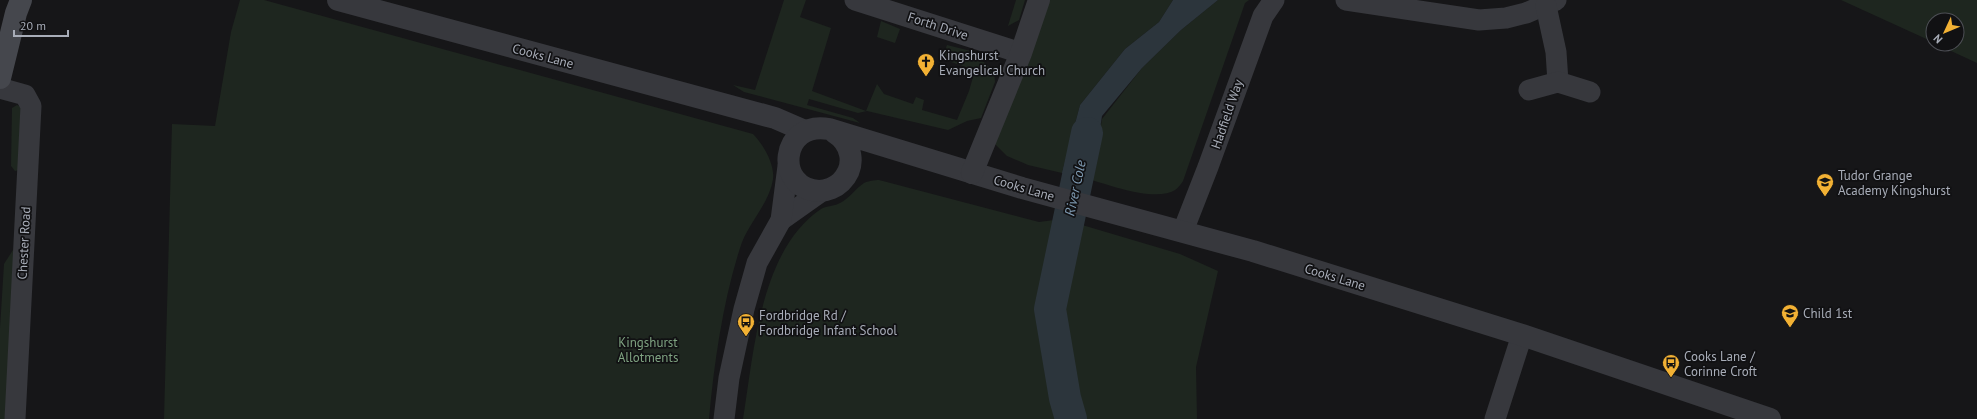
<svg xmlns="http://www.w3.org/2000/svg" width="1977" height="419" font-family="'PT Sans',sans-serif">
	<rect width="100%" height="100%" fill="#161618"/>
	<g fill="#1e261f">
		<path d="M240,0H264L753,134C763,144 775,164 773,179C769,205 747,224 740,248C723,301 714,363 709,419H164L172,124L215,126L231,32Z"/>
		<path d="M784,0H806L800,17L831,28L812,91L866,111L877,84L884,94L913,104L916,97L924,100L922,110L957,120L969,91L975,70L942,59L947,45L971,51L994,71L995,82L981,118L967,121L948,130L867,111L858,113L809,99L807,105L853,118L860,123L744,92L733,85L755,90Z"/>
		<path d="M1016,0H1025L1019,20L1008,26Z"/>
		<path d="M1048,0H1173L1159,22L1125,49L1080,105L1062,173L1028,165L1007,156L993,142Z"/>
		<path d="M1218,0H1249L1245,3L1183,181C1181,184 1178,188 1175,190C1157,202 1111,186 1092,180L1102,119L1142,68L1181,30Z"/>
		<path d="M1841,0H1977V63L1936,44H1957V20H1933V42Z"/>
		<path d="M881,21L900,29L895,43L877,37Z"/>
		<path d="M17,105L21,107L19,170L15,171L11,166L12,108Z"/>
		<path d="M879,180L1039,222L1062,219L1180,254L1218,271L1196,367L1197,419H743C754,352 760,250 821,209C826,206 833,206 838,204C849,199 855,189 864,183C868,181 875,180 879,180Z"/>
		<path d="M13,250L17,251L9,419H0V328L4,264Z"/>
	</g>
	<path fill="#2c353c" d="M1173,0H1218L1181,30L1142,68L1102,116L1092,180L1062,173L1080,105L1125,49L1159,22Z"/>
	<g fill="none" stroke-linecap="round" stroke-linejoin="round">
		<path stroke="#2c353c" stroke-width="32" d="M1071,419L1065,398L1050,309L1087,133"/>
		<g stroke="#37383d" stroke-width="21">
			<path d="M855,0L1021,53"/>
			<path d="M1346,0L1479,20L1506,18L1526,13L1556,0"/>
			<path d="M1546,6L1556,52L1558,82"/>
			<path d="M0,88L25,95L31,106L15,419"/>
			<path d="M1529,90L1558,82L1590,92"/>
			<path d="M781,220L822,191"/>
			<path d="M1183,231L1208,167L1263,16L1274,0"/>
			<path d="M724,419L729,378L744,309L757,263L781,220L788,166"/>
			<path d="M1495,419L1522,335"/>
		</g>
		<g stroke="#37383d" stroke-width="22">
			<path d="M338,0L775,118L805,131"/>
			<path d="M834,132C852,143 857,166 841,182C836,187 827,191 819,191C774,189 780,120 829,129L1022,188L1253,251L1522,335L1770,419"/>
			<path d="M972,173L1021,53L1039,0"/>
		</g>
		<path stroke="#45474d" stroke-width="22" d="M0,78L16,13L21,0"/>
	</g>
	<defs>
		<symbol id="church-pin" viewBox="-11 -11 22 30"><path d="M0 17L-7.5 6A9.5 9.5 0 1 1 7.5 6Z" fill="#f2b134" stroke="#111113"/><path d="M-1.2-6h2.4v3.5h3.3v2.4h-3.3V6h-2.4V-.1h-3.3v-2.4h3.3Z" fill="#111"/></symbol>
		<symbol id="school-pin" viewBox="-11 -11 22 30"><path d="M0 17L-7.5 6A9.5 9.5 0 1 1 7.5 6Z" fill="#f2b134" stroke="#111113"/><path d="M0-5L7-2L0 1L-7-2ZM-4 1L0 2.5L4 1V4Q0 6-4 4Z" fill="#111"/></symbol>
		<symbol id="bus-pin" viewBox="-11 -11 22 30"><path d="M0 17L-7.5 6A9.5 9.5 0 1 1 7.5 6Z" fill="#f2b134" stroke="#111113"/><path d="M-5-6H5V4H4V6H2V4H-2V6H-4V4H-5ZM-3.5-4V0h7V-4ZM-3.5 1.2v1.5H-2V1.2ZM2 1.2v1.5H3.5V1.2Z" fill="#111"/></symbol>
	</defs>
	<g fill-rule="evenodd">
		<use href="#church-pin" x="916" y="52" width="20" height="27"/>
		<use href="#school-pin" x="1815" y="172" width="20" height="27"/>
		<use href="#school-pin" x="1780" y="303" width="20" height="27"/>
		<use href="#bus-pin" x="736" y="312" width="20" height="27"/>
		<use href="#bus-pin" x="1661" y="353" width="20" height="27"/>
	</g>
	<g text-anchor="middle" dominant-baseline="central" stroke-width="3.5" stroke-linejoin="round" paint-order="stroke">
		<g font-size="13" fill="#a8adb8" stroke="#111113">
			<text transform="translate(938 26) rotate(18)">Forth Drive</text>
			<text transform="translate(543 56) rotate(15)">Cooks Lane</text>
			<text transform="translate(1227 114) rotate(-71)">Hadfield Way</text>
			<text transform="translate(1024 188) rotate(16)">Cooks Lane</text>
			<text transform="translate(24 243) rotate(-87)">Chester Road</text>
			<text transform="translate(1335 277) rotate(17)">Cooks Lane</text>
		</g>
		<g font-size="13" fill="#a8adb8" stroke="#111113" text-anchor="start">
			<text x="939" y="55">Kingshurst<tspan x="939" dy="15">Evangelical Church</tspan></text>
			<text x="1838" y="175">Tudor Grange<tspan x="1838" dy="15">Academy Kingshurst</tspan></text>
			<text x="1803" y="313">Child 1st</text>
			<text x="759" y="315">Fordbridge Rd /<tspan x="759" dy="15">Fordbridge Infant School</tspan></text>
			<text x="1684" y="356">Cooks Lane /<tspan x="1684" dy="15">Corinne Croft</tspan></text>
		</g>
		<g font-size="13" fill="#7fa381" stroke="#111113">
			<text x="648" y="342">Kingshurst<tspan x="648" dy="15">Allotments</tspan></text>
		</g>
		<g font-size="14" font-style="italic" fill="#7f9bb3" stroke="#111113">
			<text transform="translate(1075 188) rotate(-78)">River Cole</text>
		</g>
	</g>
	<g transform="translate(1945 32) rotate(226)"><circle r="19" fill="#111113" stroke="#4d4f55"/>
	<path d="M0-3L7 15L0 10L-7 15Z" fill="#f2b134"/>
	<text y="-6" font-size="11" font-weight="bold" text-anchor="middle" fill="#a8adb8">N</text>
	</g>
	<path d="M14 30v6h54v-6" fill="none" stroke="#a8adb8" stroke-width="2"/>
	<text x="20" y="30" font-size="12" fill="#a8adb8" stroke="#111113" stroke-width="3" paint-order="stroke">20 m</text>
</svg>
